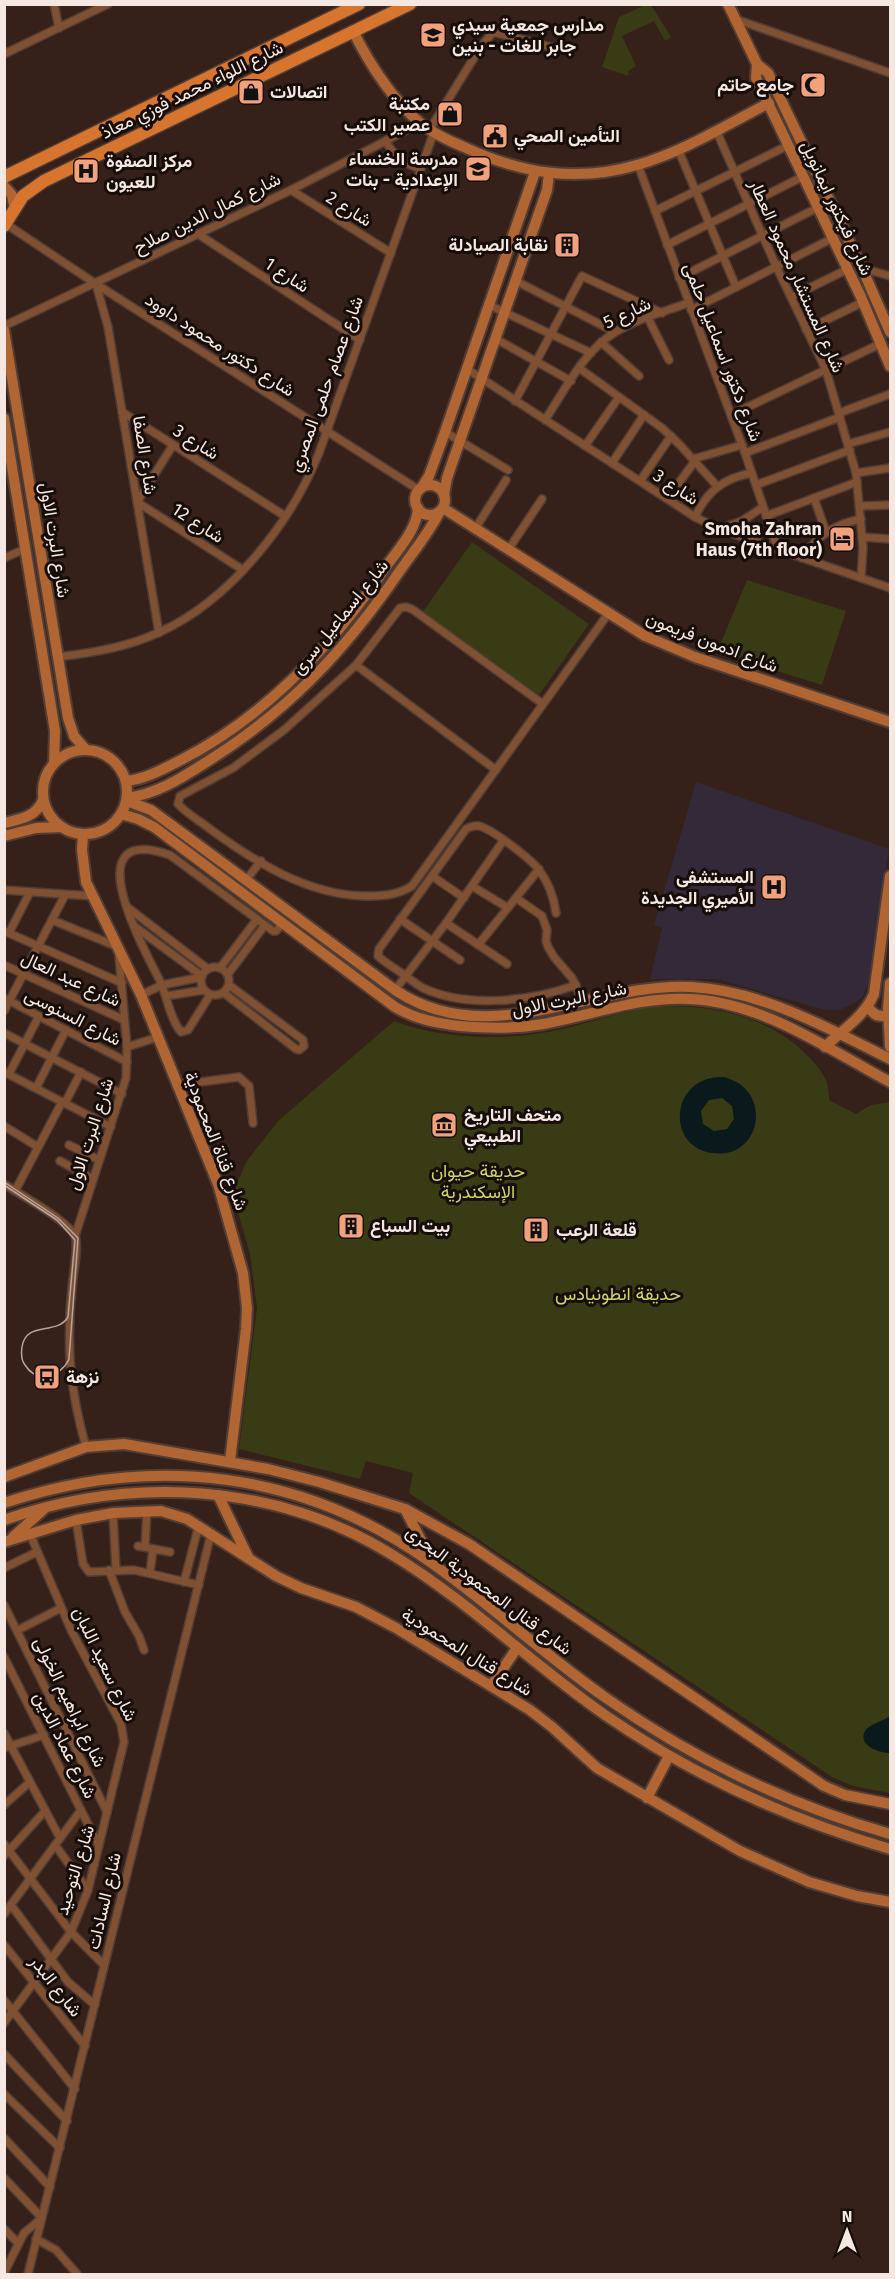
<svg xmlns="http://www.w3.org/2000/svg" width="895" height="2279" font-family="'Fira Sans',Vazirmatn,sans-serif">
	<rect width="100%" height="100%" fill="#352119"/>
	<path fill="#342938" d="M696,782L889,849L868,984L863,996L856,1002L840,1010H825L717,979H650L662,928L654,925Z"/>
	<g fill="#383b14">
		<path d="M645,5H651L671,37L665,41L654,21L622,36L636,66L628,71V76L602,67L619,17Z"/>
		<path d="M472,542L589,624L539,695L422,613Z"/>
		<path d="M747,580L846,611L822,685L717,652Z"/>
		<path d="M651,1007C709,1003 770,1015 811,1059C822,1071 830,1082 829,1100L856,1114L871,1105L890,1102V1793L853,1786L832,1777L409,1493L413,1473L366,1461L360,1479L239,1449L257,1308L250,1254L233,1195L237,1184L246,1162L278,1121L394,1021C442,1040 512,1041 562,1029C592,1022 621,1012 651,1007Z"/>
	</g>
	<g fill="#09191c" fill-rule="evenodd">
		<path d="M723,1077C774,1088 762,1160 713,1153C664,1147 671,1075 723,1077ZM722,1098L732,1106L734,1119L727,1129L714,1131L703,1124L701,1111L709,1100Z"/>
		<path d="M890,1716V1737L889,1739L890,1753C881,1753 857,1746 865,1731C869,1724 884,1721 890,1716Z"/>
	</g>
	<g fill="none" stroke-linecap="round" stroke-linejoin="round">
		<defs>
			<g id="street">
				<path d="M54,4L59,28"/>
				<path d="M735,19L890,73"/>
				<path d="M4,54L108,4"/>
				<path d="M430,129L480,48L493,32L555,48"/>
				<path d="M716,130L776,266L826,370L856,473L863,547L861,578"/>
				<path d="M385,141L399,160L420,169"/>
				<path d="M678,149L736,287"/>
				<path d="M638,165L745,453L778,550"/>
				<path d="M291,190L391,253"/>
				<path d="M655,211L789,145"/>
				<path d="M6,224L96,284L419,490"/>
				<path d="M198,234L360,340"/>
				<path d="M667,245L804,176"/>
				<path d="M862,268L890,276"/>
				<path d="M679,278L819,207"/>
				<path d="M516,281L615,332"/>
				<path d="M96,284L108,327L159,633"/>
				<path d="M791,297L848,269"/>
				<path d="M489,305L591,353"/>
				<path d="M691,310L833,238"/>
				<path d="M648,318L669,360"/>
				<path d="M4,326L291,190L420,123"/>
				<path d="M806,330L863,302"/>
				<path d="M496,339L571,381"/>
				<path d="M601,342L639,376"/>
				<path d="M579,368L662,428L679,444L717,486"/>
				<path d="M467,369L695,517L719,529L890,588"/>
				<path d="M515,401L582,276L662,313"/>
				<path d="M122,412L285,516"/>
				<path d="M839,413L890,394"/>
				<path d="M731,415L882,343"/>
				<path d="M545,420C565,390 583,352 614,333C636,319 664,312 688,303"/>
				<path d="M445,432L508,470"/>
				<path d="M848,444L890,432"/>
				<path d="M173,445L137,502L243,570"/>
				<path d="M585,446L619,397"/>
				<path d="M745,453L840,417"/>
				<path d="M693,459L742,445"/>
				<path d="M612,463L644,415"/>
				<path d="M856,473L890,468"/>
				<path d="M640,481L671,436"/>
				<path d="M756,485L850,450"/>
				<path d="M814,498L826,532"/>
				<path d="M667,499L695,461"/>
				<path d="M860,506L890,505"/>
				<path d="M766,516L857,482"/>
				<path d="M695,517C707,491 724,478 752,473"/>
				<path d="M475,529L506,480"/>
				<path d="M720,529L742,521L763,507"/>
				<path d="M862,537L890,539"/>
				<path d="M508,550L542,499"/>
				<path d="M4,558L25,549"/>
				<path d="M802,558C817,536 835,524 861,519"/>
				<path d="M57,657C92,653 128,647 160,632C230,600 291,523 319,453L434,132"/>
				<path d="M356,665L496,770"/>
				<path d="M543,704L412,609L406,607L400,608L356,665L284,730L233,768L180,796L178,804C187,814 200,821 210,829C255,862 306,894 363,896C381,896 396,896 412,886L608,614"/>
				<path d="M432,876L464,898"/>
				<path d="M246,880L261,861"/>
				<path d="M472,886L508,908"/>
				<path d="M4,890L92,896"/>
				<path d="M516,898L542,916L547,930L546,941L548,947L554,957L572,978L583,1001"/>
				<path d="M127,907L208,969"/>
				<path d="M556,913C554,898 549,883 539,870C531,859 492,829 479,826C474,825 470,827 466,829L379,949L378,956C384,962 393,967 400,972C408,977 415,984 423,988C468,1009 532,1001 576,985"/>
				<path d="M400,919L460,960"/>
				<path d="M52,920L116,946"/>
				<path d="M446,923L507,964"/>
				<path d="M134,926L202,976"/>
				<path d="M4,931L122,983"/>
				<path d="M9,933L30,892"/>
				<path d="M478,945L539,869"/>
				<path d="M4,965L124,1020"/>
				<circle cx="215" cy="981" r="14"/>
				<path d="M220,968L257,919"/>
				<path d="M228,974L265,925"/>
				<path d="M395,990L446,923L503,841"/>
				<path d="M224,993L296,1049L299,1050L304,1046L303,1040L229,985"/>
				<path d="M141,995L162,985L202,977"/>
				<path d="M210,995L188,1030L181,1032C170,1019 167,996 160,981C144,949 73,822 170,855L273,931H276L283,923"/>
				<path d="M166,996L204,990"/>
				<path d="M4,998L127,1062"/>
				<path d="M4,1011L65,895"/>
				<path d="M4,1033L122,1094"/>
				<path d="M127,1047L158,1037"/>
				<path d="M4,1072L111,1127"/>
				<path d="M9,1074L39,1016"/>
				<path d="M177,1085L239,1077L249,1086L253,1123"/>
				<path d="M36,1088L66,1030"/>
				<path d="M65,1103L81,1072"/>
				<path d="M4,1126L38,1147"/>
				<path d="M69,1145L99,1160"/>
				<path d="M60,1161L93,1179"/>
				<path d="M4,1184C21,1195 67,1220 75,1236C79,1245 73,1276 72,1287C66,1345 70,1391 86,1447"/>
				<path d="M15,1191L62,1102"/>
				<path d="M75,1236L126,1078L127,1047L119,956"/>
				<path d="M113,1513L116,1570"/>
				<path d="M76,1520L83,1564L89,1572L134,1570L199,1585"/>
				<path d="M138,1546L170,1552"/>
				<path d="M145,1547L147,1510"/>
				<path d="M4,1568L37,1552"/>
				<path d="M109,1570L125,1612L139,1636L144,1650"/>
				<path d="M150,1573L153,1549"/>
				<path d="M184,1582L199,1525"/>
				<path d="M4,1605L107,1812"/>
				<path d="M18,1630L61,1608"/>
				<path d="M4,1657L99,1846"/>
				<path d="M4,1733L60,1838"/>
				<path d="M4,1748L44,1735"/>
				<path d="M4,1805L30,1782"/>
				<path d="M4,1844L71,1932L104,1965"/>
				<path d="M55,1845L88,1890"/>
				<path d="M4,1856L45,1811"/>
				<path d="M11,1905L68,1982L95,2005"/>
				<path d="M4,1914L81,1810"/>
				<path d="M4,1945L85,2046"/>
				<path d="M4,2000L75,2089"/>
				<path d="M4,2023L71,1932L88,1890L124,1742L121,1724L71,1630L30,1534"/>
				<path d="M4,2054L67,2121"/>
				<path d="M4,2094L60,2148"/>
				<path d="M4,2138L50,2187"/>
				<path d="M4,2178L42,2218L24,2233L4,2273"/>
				<path d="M4,2229L18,2243"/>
				<path d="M36,2239L56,2250L77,2274"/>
				<path d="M28,2274L211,1534"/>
			</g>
			<g id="secondary">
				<path d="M728,4L757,64L768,73L862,268L890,332"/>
				<path d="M353,31C370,65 391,98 420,123C433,133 449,141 464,147C520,173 576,183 637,165C683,152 726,125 769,103"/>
				<path d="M757,64L756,78L861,297L890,366"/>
				<path d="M4,186L12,195L15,210"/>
				<path d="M4,330L68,718L74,736L86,750"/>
				<path d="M4,418L55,731L54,763"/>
				<circle cx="430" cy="500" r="15"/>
				<path d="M422,487L429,476L445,432L535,172"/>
				<path d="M444,495L447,478L547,190L549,174"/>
				<path d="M443,508L645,636L695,657L890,722"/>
				<circle cx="85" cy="792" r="42"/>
				<path d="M126,781C146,779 163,769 181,760C268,715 334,644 388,564C400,547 417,529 418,508"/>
				<path d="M127,798C156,794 180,779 205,763C287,712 345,651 399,572C413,552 429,533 440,511"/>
				<path d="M127,801L151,810L395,990C488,1053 593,982 691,987C760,990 830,1029 890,1059"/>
				<path d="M121,814L138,819L154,827L395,1007C415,1019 436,1023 460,1026C485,1028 511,1029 537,1025C588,1017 637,996 690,999C762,1002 828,1049 890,1082"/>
				<path d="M4,823C21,819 36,817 43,800"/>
				<path d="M83,834L82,850L86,882L141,995L218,1184L243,1273L247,1308L246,1329L230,1461"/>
				<path d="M4,836L36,828L62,827"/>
				<path d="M890,983L888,1008L890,1047"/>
				<path d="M867,1007L876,1015L888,1017"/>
				<path d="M825,1047C842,1030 864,1017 874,994L890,876"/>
				<path d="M4,1477L86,1447L124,1444L268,1469L319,1482L405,1509L469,1544L824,1786L845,1795L890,1804"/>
				<path d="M218,1495L249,1559"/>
				<path d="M4,1503C154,1453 304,1471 433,1564C492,1606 546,1656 606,1698C692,1758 789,1805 890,1834"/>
				<path d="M405,1509L431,1560"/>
				<path d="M4,1520C132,1475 275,1483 391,1554C467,1600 532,1664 605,1715C692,1775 788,1819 890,1849"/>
				<path d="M13,1537L44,1509"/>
				<path d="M4,1542L76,1520L113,1513L161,1511L187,1519L276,1576L301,1588L356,1607L396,1628L530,1710L552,1727L597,1768L740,1851L809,1882L857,1896L890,1902"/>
				<path d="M491,1686L517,1648"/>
				<path d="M647,1798L669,1756"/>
			</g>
			<g id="primary">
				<path d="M4,177L359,4"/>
				<path d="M4,226L23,196L44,181L410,4"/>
			</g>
		</defs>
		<use href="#street" stroke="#503d35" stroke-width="10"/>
		<use href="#secondary" stroke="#503d35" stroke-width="14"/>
		<use href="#primary" stroke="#503d35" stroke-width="15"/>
		<use href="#street" stroke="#7f5031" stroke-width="7"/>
		<use href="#secondary" stroke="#b16532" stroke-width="10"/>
		<use href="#primary" stroke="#d7752f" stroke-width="12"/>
		<path stroke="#b4a49e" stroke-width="1.5" d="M4,1182L58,1218L78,1238L69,1359C61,1377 37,1384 25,1365C21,1360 21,1354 22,1347C26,1320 57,1336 68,1317L75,1240L57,1220L4,1185"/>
	</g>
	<defs>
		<symbol id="school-square" viewBox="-11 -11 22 22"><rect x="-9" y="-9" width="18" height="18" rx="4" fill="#f1a17c" stroke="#160d09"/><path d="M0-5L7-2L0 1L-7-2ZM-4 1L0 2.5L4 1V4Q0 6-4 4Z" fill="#111"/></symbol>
		<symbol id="mosque-square" viewBox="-11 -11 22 22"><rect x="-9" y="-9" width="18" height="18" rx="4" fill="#f1a17c" stroke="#160d09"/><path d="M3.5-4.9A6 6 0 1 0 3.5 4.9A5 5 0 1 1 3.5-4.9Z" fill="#111"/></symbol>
		<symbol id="shop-square" viewBox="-11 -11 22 22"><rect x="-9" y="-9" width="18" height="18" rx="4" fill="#f1a17c" stroke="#160d09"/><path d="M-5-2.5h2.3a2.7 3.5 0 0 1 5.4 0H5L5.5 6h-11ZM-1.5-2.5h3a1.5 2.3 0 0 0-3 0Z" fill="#111"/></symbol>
		<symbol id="civic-square" viewBox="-11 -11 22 22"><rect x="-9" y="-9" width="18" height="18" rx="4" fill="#f1a17c" stroke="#160d09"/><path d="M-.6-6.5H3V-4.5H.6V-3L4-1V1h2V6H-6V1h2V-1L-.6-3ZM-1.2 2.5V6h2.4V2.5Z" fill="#111"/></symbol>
		<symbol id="hospital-square" viewBox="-11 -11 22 22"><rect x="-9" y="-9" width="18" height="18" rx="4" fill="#f1a17c" stroke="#160d09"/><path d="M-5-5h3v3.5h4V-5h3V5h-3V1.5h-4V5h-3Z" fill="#111"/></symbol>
		<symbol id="building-square" viewBox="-11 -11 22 22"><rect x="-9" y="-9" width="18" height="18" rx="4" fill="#f1a17c" stroke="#160d09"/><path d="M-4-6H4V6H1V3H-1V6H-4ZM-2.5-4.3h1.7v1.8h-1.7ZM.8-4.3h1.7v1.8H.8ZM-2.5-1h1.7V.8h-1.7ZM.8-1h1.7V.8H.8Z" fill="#111"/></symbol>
		<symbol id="hotel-square" viewBox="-11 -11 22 22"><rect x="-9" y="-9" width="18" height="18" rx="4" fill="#f1a17c" stroke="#160d09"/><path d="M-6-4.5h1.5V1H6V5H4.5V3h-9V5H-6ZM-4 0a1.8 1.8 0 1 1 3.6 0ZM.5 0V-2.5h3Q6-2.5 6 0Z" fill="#111"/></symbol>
		<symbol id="museum-square" viewBox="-11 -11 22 22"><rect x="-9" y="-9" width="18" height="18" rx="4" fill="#f1a17c" stroke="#160d09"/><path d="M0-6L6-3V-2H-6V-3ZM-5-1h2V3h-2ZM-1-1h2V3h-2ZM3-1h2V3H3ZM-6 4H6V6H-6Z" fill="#111"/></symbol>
		<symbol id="bus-square" viewBox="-11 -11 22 22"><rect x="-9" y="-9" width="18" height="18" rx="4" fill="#f1a17c" stroke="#160d09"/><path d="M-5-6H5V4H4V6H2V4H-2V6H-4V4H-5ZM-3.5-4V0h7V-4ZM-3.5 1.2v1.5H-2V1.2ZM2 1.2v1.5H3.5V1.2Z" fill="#111"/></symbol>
	</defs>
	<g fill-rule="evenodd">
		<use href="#school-square" x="418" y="20" width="30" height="30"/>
		<use href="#mosque-square" x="798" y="70" width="30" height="30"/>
		<use href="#shop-square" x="236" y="77" width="30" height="30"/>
		<use href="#shop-square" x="435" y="99" width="30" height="30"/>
		<use href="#civic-square" x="480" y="121" width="30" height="30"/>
		<use href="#school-square" x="463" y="154" width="30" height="30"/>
		<use href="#hospital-square" x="71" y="156" width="30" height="30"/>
		<use href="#building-square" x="552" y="230" width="30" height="30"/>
		<use href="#hotel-square" x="827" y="524" width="30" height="30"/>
		<use href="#hospital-square" x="759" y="872" width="30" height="30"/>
		<use href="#museum-square" x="429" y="1110" width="30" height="30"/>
		<use href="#building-square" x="336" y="1211" width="30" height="30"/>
		<use href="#building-square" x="521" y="1215" width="30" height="30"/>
		<use href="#bus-square" x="32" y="1362" width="30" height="30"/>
	</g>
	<g text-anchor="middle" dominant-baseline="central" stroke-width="6" stroke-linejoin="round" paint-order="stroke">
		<g font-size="18" font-weight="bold" fill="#f5e7e1" stroke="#160d09" text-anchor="start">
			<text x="452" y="25">مدارس جمعية سيدي<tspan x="452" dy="21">جابر للغات - بنين</tspan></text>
			<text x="794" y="85" text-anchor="end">جامع حاتم</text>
			<text x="270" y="92">اتصالات</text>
			<text x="430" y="104" text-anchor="end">مكتبة<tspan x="430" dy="21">عصير الكتب</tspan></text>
			<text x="514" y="136">التأمين الصحي</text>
			<text x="458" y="159" text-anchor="end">مدرسة الخنساء<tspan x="458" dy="21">الإعدادية - بنات</tspan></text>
			<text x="106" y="161">مركز الصفوة<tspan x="106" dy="21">للعيون</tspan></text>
			<text x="548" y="245" text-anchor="end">نقابة الصيادلة</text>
			<text x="822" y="529" text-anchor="end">Smoha Zahran<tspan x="822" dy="21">Haus (7th floor)</tspan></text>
			<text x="754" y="877" text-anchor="end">المستشفى<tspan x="754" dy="21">الأميري الجديدة</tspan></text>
			<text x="464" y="1115">متحف التاريخ<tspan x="464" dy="21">الطبيعي</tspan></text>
			<text x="370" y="1226">بيت السباع</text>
			<text x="556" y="1230">قلعة الرعب</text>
			<text x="66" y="1377">نزهة</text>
		</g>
		<g font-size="18" fill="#f5e7e1" stroke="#160d09">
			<text transform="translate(192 90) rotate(-26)">شارع اللواء محمد فوزي معاذ</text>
			<text transform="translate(837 208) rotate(65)">شارع فيكتور ايمانويل</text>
			<text transform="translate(349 209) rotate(32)">شارع 2</text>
			<text transform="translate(207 213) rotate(-26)">شارع كمال الدين صلاح</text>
			<text transform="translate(287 275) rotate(33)">شارع 1</text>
			<text transform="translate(797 276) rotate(66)">شارع المستشار محمود العطار</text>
			<text transform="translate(627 313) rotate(-25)">شارع 5</text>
			<text transform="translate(220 345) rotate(33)">شارع دكتور محمود داوود</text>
			<text transform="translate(723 352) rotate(69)">شارع دكتور اسماعيل حلمى</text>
			<text transform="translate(326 384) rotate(-70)">شارع عصام حلمى المصري</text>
			<text transform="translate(196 442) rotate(32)">شارع 3</text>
			<text transform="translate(145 455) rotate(81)">شارع الصفا</text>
			<text transform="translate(676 487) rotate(33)">شارع 3</text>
			<text transform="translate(198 523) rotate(33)">شارع 12</text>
			<text transform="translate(55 540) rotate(81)">شارع البرت الاول</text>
			<text transform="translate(340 617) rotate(-51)">شارع اسماعيل سرى</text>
			<text transform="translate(712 642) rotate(21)">شارع ادمون فريمون</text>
			<text transform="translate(71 979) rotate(25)">شارع عبد العال</text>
			<text transform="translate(569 999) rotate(-11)">شارع البرت الاول</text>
			<text transform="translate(73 1017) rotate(27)">شارع السنوسى</text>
			<text transform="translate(90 1134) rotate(-72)">شارع البرت الاول</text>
			<text transform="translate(216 1141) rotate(69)">شارع قناة المحمودية</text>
			<text transform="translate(489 1590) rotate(37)">شارع قنال المحمودية البحرى</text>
			<text transform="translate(467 1652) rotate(32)">شارع قنال المحمودية</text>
			<text transform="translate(105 1664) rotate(64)">شارع سعيد اللبان</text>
			<text transform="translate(70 1702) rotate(64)">شارع ابراهيم الخولى</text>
			<text transform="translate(65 1745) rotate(63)">شارع عماد الدين</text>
			<text transform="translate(75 1870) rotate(-73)">شارع التوحيد</text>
			<text transform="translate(104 1901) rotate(-77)">شارع السادات</text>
			<text transform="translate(56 1986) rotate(52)">شارع البدر</text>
		</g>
		<g font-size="18" fill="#cfd962" stroke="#160d09">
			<text x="478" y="1171">حديقة حيوان<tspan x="478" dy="21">الإسكندرية</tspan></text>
			<text x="618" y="1294">حديقة انطونيادس</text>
		</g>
	</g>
	<rect width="895" height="2279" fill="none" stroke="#f5e7e1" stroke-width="12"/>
	<g transform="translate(847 2231)" stroke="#160d09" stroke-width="4.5" paint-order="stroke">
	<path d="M0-4.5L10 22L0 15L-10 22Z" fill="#f5e7e1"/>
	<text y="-9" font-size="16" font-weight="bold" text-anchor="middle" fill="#f5e7e1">N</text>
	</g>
</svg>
